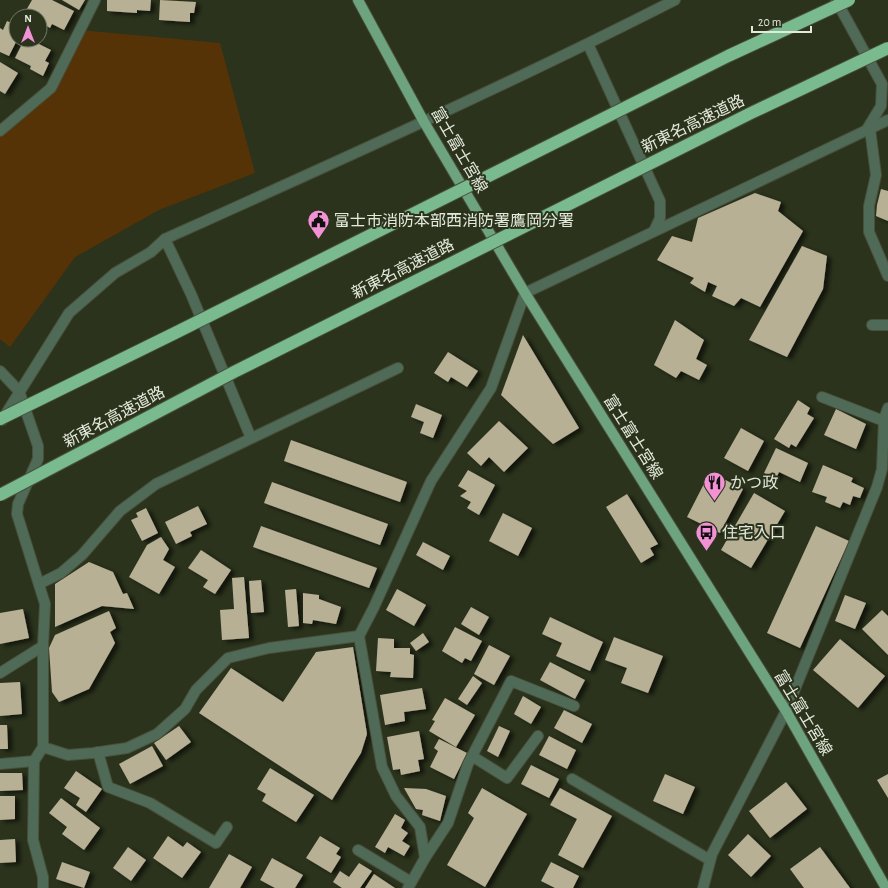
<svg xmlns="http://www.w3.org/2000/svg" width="888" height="888" font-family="'Alegreya Sans','Noto Sans JP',sans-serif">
	<defs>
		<filter id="shadow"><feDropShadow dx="4.5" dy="2.5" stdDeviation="2" flood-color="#0009"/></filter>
	</defs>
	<rect width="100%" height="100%" fill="#2b331c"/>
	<path fill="#553306" d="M80,30L220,43L255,173L159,210L75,257L10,347L0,339V134L51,88Z"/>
	<g fill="#b7b094" filter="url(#shadow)">
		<path d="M32,0H52L74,11L64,30L52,24L50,28L40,22V16H28L24,14Z"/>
		<path d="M62,0H85L79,10Z"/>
		<path d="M107,0H151L150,11L137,10V13L107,11Z"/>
		<path d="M160,0L196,2L194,13H190V22L159,20Z"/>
		<path d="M7,21L16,25L17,40L9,56L0,52V28L3,30Z"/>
		<path d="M24,40H31L51,50L45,61L49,63L43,76L30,69L31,66L15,58Z"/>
		<path d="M0,62L18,73L5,94L0,91Z"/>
		<path d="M881,189L888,191V221L876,216L877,205Z"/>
		<path d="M755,193L781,202L778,211L803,231L760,307L741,298L734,306L712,296L717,286L708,282L705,292L690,283L694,278L657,260L672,236L692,242L698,218Z"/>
		<path d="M802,246L827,256L823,289L787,357L749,340Z"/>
		<path d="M675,320L704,340L696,359L707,365L699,380L681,371L676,378L654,365Z"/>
		<path d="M523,335L579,428L553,444L501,395Z"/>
		<path d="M448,352L478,371L467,387L451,377L448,382L434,373Z"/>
		<path d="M798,400L810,408L807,414L814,418L796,447L791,444L789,448L774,439Z"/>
		<path d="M416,404L442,415L433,438L420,433L424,422L411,417Z"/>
		<path d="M836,409L866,424L856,449L824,435Z"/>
		<path d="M499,421L528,448L504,472L489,457L481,466L467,453Z"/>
		<path d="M741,428L764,441L748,471L724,458Z"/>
		<path d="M291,440L407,482L400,502L284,461Z"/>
		<path d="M776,448L808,463L800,482L779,472L776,479L764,473Z"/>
		<path d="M823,465L853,478L851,482L864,488L860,498L853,496L850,505L843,502L840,508L825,502L827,497L812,492Z"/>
		<path d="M468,470L495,485L479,515L467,508L471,502L460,496L467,491L458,486Z"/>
		<path d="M710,472L743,489L720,533L687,517Z"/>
		<path d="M272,482L388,524L380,545L264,503Z"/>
		<path d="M754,493L785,511L751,568L721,550Z"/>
		<path d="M627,494L658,544L650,548L654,555L641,563L606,507Z"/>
		<path d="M198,506L207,524L190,532L192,536L176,544L165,522Z"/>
		<path d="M146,508L158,533L142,541L131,520L138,517L136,513Z"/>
		<path d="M503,513L532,528L518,556L489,541Z"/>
		<path d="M261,526L377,568L369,588L253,547Z"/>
		<path d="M816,526L849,541L800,648L767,633Z"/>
		<path d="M161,537L169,549L163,560L175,567L159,594L129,577L147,545Z"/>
		<path d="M423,542L450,556L443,570L416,555Z"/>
		<path d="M201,550L231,570L215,594L203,587L208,580L188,568Z"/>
		<path d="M89,562L113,572L123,594L127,593L134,609L102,606L55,627V584Z"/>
		<path d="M244,577L249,638L222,640L220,610L234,609L232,578Z"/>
		<path d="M261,580L264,612L251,613L249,581Z"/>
		<path d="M296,589L299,626L288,627L285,590Z"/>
		<path d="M397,589L426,605L414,626L386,610Z"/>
		<path d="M303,593L319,595V599L341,607L336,624L313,620L312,624L303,623Z"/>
		<path d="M845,595L866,603L855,629L835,621Z"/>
		<path d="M471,607L489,617L479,635L461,624Z"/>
		<path d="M23,609L29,638L0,644V613Z"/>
		<path d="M882,610L888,616V655L862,629Z"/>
		<path d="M109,611L116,628L110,632L115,643L89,689L59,702L52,692L49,648L55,635Z"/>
		<path d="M550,617L603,642L590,671L556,656L562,643L542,634Z"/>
		<path d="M455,627L482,641L471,661L465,658L462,663L442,651Z"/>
		<path d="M423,633L429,642L416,651L410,643Z"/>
		<path d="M614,637L663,656L648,693L621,683L627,668L605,660Z"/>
		<path d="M378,638L394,639V648H410V654L414,655L413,678L390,677L391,672L376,671Z"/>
		<path d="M840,639L885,676L858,708L813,670Z"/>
		<path d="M489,645L510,656L494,685L474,674Z"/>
		<path d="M353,647L367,734L361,753L332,800L199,713L231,668L283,702L316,652Z"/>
		<path d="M550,662L585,680L575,699L540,680Z"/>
		<path d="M473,676L482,683L467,705L458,699Z"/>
		<path d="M20,682L22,714L0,716V683Z"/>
		<path d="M422,688L426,709L404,712L405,721L385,725L380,695Z"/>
		<path d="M523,696L541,707L531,724L514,714Z"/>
		<path d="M445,698L475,715L456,747L429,731L435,721L432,720Z"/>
		<path d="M564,710L592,724L582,743L554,728Z"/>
		<path d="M0,725H7L8,749H0Z"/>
		<path d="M179,726L191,742L166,760L154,743Z"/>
		<path d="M499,726L510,731L498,757L487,751Z"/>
		<path d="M419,731L424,759L418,760L420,771L401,775L400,769L393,770L387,737Z"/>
		<path d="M549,736L576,750L567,769L539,755Z"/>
		<path d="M439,739L467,753L454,779L430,767L438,751L434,748Z"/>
		<path d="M152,746L163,766L130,784L119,764Z"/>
		<path d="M531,765L559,779L549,798L521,784Z"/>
		<path d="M270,768L314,795L296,822L262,801L266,794L257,789Z"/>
		<path d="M76,771L102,789L86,812L76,805L80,798L64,788Z"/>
		<path d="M0,773H22L23,790L0,791Z"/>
		<path d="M665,774L695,787L683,814L653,801Z"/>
		<path d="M888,774V798L877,780Z"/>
		<path d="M786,782L807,809L770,838L749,811Z"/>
		<path d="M404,788L426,789L446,796L440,821L422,815L423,810L416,809Z"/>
		<path d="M482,788L527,814L485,887L447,865L474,818L468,813Z"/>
		<path d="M560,788L612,816L583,868L558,855L577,819L550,805Z"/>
		<path d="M0,796H15V819L0,820Z"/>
		<path d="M61,798L100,828L84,850L62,834L67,827L49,813Z"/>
		<path d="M395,814L405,820L401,828L408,833L402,841L410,846L404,856L388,847L385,853L375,847Z"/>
		<path d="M748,834L771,856L751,877L728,855Z"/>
		<path d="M168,836L183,847L187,842L201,852L182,878L153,858Z"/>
		<path d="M320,836L340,848L336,854L341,857L331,873L306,858Z"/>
		<path d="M15,839L16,862L0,863V840Z"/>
		<path d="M128,847L146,860L131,881L113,868Z"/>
		<path d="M820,847L850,888H804L790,869Z"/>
		<path d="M229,854L252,867L240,888H209Z"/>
		<path d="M272,858L303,875L295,888H275L260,880Z"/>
		<path d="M62,862L90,872L84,888L56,879Z"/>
		<path d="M551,862L579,876L573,888H555L541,881Z"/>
		<path d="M359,863L372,871L360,888H342L333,882L340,871L349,877Z"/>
		<path d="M374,874L395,888H365Z"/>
	</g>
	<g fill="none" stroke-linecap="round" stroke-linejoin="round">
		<defs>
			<g id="minor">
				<path d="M836,0L882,84L881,106L867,129"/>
				<path d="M588,44L660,201V218L654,231"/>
				<path d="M870,129L876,175L869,206V232L888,276"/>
				<path d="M0,131L51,88L95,0"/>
				<path d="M165,239L191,294L251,438"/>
				<path d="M872,325H888"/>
				<path d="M0,371L19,391L38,446V459L18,504L17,514L45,604L43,646V747L34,761L0,764"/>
				<path d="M822,397L884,421"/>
				<path d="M2,420L69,313L115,273L151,252L165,239C336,162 508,85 675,0"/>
				<path d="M39,584L61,573L82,555L120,511L156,484L398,368"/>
				<path d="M0,673L43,646"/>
				<path d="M43,747L68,755L93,753L127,748L157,734L185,709L196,690L228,658L269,648L359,636"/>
				<path d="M98,752L108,787L150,803L216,843L227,827"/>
				<path d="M472,756L507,778L538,736"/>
				<path d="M34,761L33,840L43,877V888"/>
				<path d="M572,779L710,860"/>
				<path d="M358,850L411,882"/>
				<path d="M425,858L420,827L396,796L382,767L359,636L374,607L431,481L491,388L525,293L888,120"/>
				<path d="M408,888L425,858L448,823L468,764L511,681L574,706"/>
				<path d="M703,888L712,854L786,711L877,487L882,469L884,419L888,408"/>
			</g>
			<path id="major" d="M358,0L424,122L525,293L786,711L886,888"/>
		</defs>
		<use href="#minor" stroke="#48503b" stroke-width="12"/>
		<use href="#major" stroke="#48503b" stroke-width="12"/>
		<use href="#minor" stroke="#506a58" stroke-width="10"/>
		<use href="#major" stroke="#6ea37f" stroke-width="10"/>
		<defs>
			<g id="highway-bridge">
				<path d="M0,419L175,333L728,56L849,0"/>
				<path d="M0,495L234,372L751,113L888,48"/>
			</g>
		</defs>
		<use href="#highway-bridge" stroke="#48503b" stroke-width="14" stroke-linecap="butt"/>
		<use href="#highway-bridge" stroke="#79ba8e" stroke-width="12"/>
	</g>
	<defs>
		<symbol id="civic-pin" viewBox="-11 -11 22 30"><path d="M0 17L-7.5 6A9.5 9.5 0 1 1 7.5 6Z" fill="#f391d5" stroke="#2b331c"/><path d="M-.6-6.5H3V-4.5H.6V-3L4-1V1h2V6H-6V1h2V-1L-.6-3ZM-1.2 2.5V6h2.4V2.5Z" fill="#111"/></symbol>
		<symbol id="restaurant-pin" viewBox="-11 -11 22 30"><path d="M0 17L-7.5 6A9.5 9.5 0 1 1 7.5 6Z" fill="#f391d5" stroke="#2b331c"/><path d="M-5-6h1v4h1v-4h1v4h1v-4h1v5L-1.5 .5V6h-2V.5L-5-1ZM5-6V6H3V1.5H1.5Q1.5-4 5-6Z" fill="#111"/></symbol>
		<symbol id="bus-pin" viewBox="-11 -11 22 30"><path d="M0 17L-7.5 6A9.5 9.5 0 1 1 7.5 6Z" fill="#f391d5" stroke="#2b331c"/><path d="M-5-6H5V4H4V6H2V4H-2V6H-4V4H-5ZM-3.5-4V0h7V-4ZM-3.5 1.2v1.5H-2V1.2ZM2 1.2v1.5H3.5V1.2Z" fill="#111"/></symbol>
	</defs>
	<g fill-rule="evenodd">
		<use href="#civic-pin" x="306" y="208" width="25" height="34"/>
		<use href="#restaurant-pin" x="702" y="470" width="25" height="34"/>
		<use href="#bus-pin" x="694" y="520" width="25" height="34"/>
	</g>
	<g text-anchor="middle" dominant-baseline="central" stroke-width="4" stroke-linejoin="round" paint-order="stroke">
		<g font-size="16" fill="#e3e9db" stroke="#2b331c">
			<text transform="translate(693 124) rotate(-26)">新東名高速道路</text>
			<text transform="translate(459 150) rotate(60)">富士富士宮線</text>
			<text transform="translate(403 269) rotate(-27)">新東名高速道路</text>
			<text transform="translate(114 417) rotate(-28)">新東名高速道路</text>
			<text transform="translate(633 437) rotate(58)">富士富士宮線</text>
			<text transform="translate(803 713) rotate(59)">富士富士宮線</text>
		</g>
		<g font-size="16" fill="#e3e9db" stroke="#2b331c" text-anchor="start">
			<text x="334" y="221">富士市消防本部西消防署鷹岡分署</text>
			<text x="730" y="483">かつ政</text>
			<text x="722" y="533">住宅入口</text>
		</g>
	</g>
	<g transform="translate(28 28)"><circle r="19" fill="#2b331c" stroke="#757c68"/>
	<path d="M0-3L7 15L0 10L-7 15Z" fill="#f391d5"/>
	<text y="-6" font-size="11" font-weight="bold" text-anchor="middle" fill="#e3e9db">N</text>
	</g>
	<path d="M752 26v6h59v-6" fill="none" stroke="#e3e9db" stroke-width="2"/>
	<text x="758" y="26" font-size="12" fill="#e3e9db" stroke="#2b331c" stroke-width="3" paint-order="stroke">20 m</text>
</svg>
